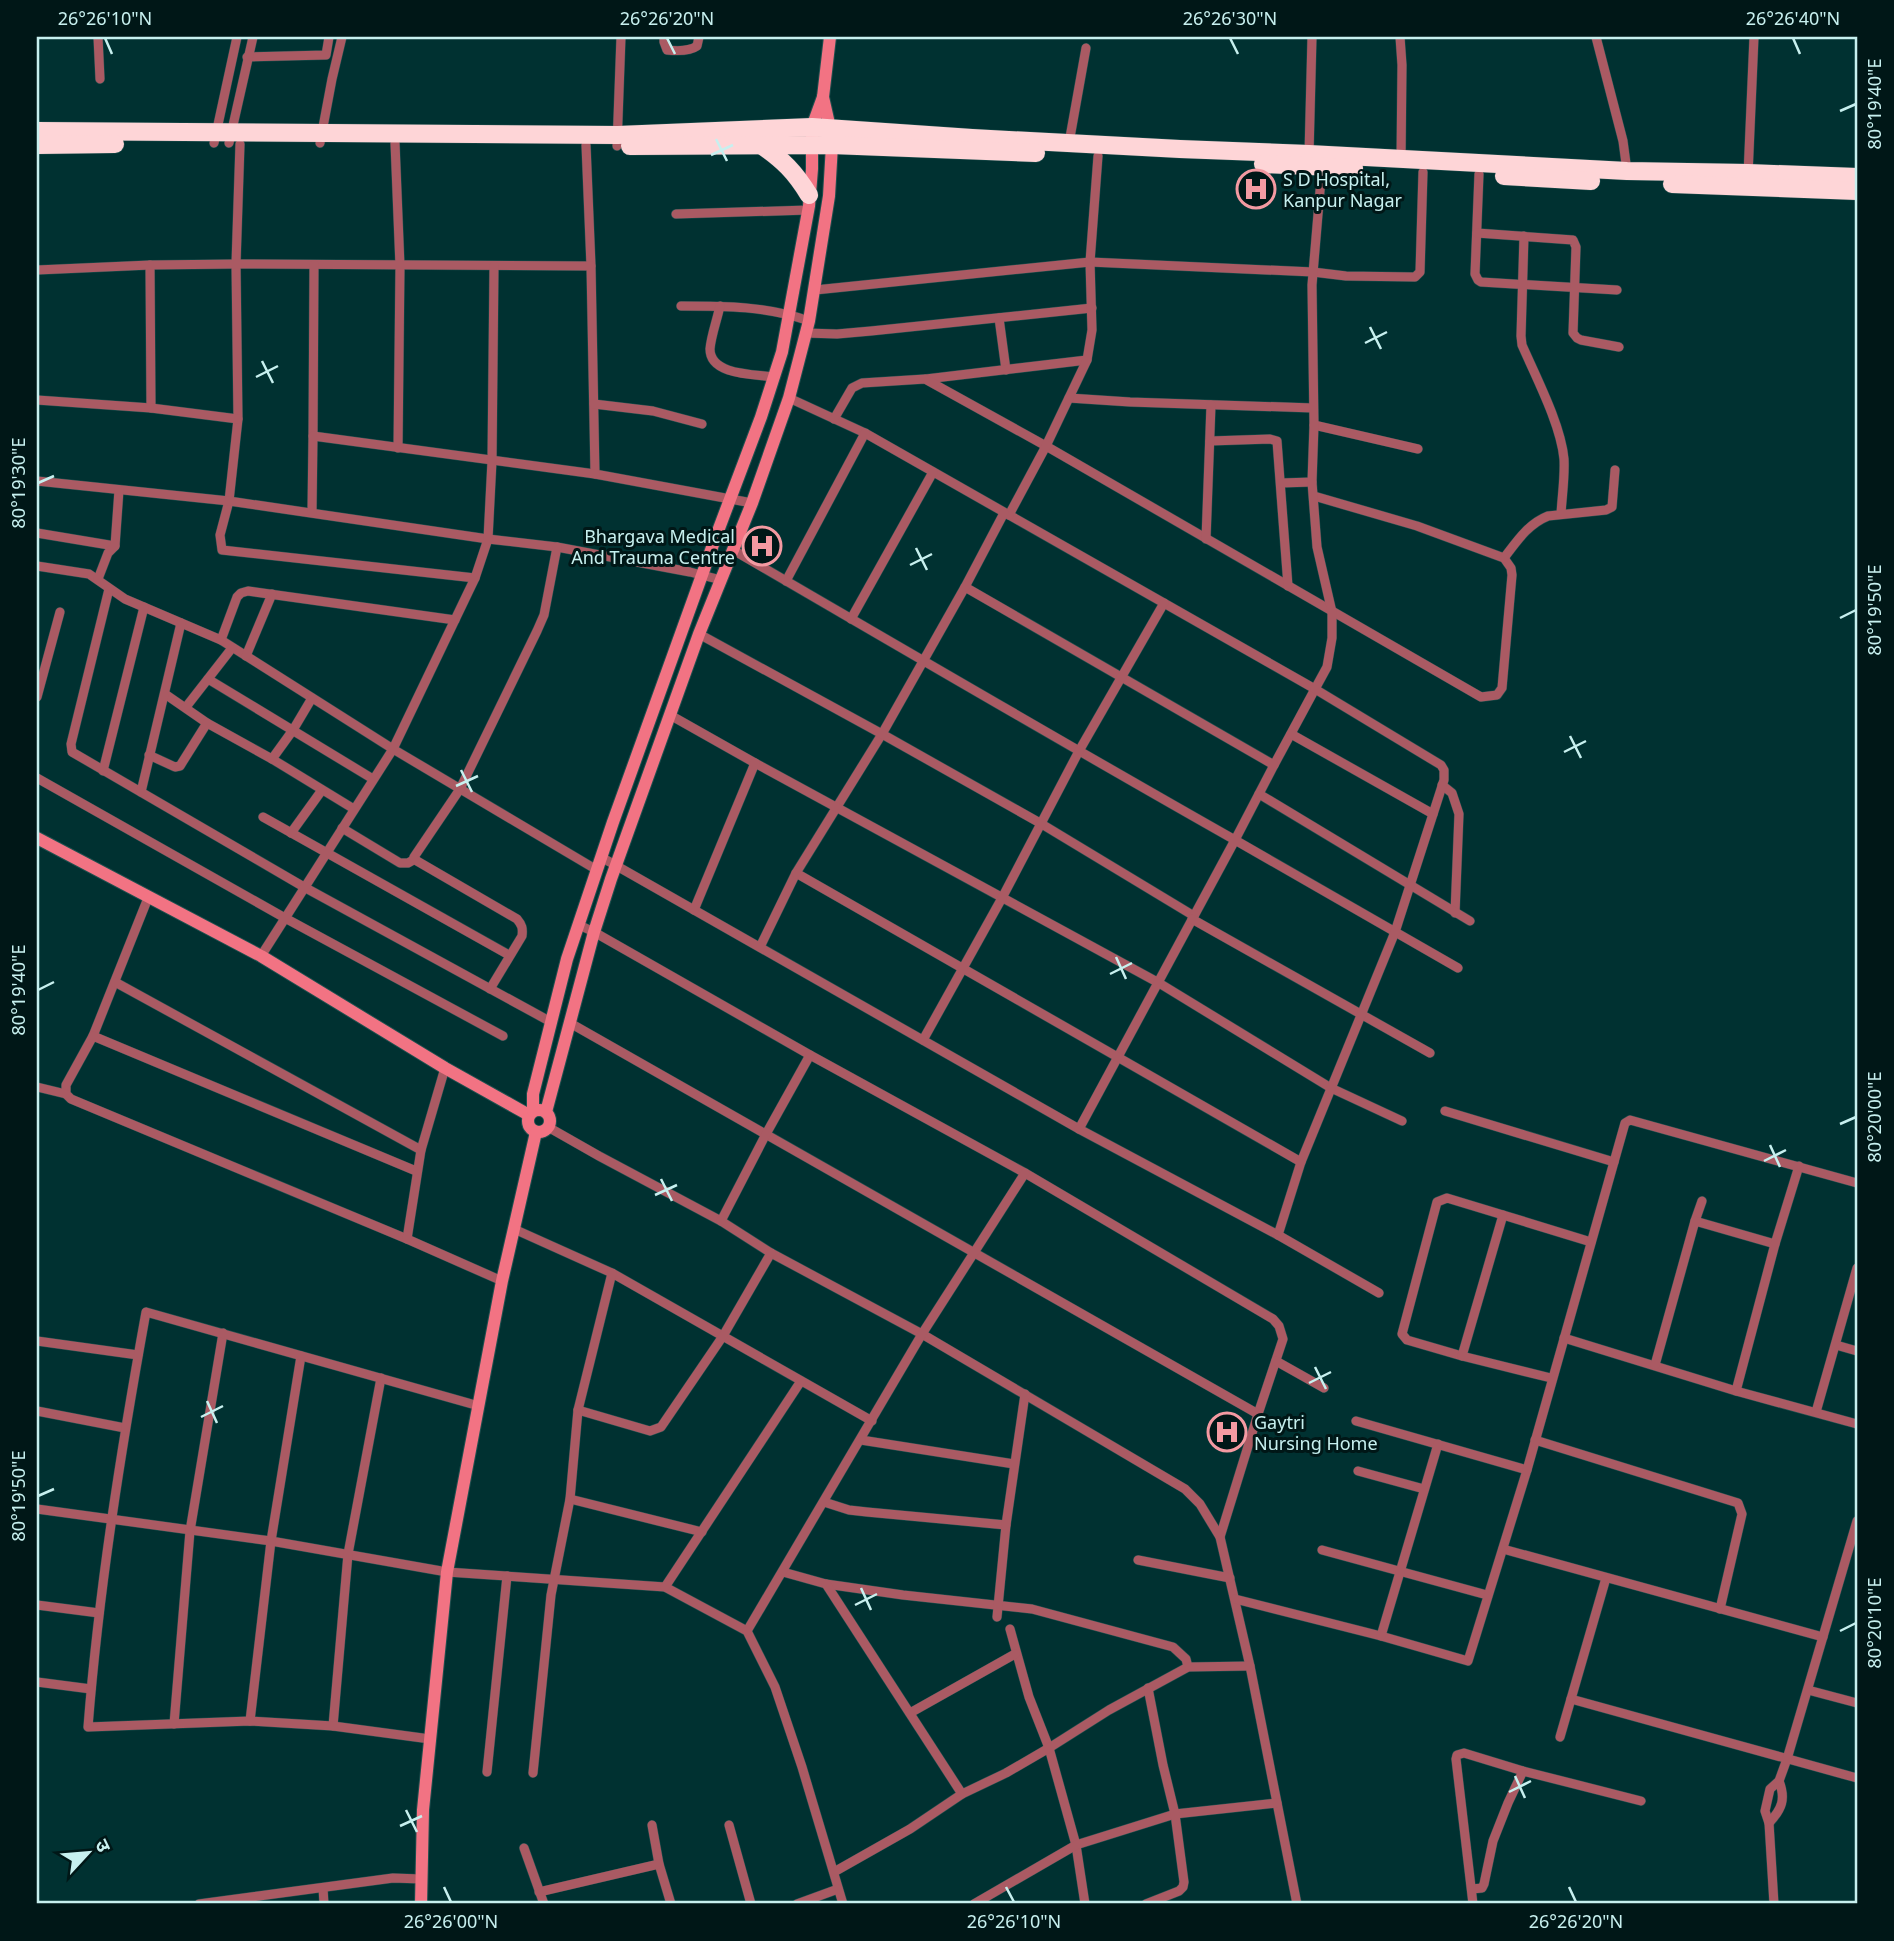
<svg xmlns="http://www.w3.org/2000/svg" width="1894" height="1941" font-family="'Noto Sans','Noto Sans Devanagari',sans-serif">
	<rect width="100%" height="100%" fill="#003131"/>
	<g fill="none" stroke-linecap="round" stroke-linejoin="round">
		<defs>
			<g id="street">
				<path d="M98,37L100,79"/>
				<path d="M664,37V42L667,50C676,51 690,51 697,46L699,37"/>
				<path d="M1400,37L1402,65L1401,160"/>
				<path d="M1596,37L1623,141L1627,171"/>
				<path d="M247,57L326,55L329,37"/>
				<path d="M214,143L237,37"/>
				<path d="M229,143L253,37"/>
				<path d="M320,143L332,79L342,37"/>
				<path d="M395,143L400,266L398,448"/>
				<path d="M1069,143L1086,48"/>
				<path d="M240,144L236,264L238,419L229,501L220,535L222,550L475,578"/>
				<path d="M586,145L591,266"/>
				<path d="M617,146L621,37"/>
				<path d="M1309,154L1312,37"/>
				<path d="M1479,174L1475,274L1478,280L1481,282L1617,290"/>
				<path d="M1748,175L1754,37"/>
				<path d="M676,214L808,210"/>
				<path d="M1477,233L1573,240L1576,247L1573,333L1577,338L1581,340L1619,347"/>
				<path d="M1524,236L1521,336L1522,345C1536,377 1561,425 1564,459C1565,477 1562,496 1561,514"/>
				<path d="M150,265L151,408"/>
				<path d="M37,270L150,265L236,264L591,266L595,474L752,503"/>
				<path d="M815,290L1090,262L1313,272L1346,276L1415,277L1420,272L1423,172"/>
				<path d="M681,306C724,306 768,306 809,321"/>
				<path d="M720,306C717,320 711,336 710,349C710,376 756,374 775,377"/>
				<path d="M999,318L1006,370"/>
				<path d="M806,333L837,334L871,331L1092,308"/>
				<path d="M926,379L1087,360"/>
				<path d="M789,398L865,433L1315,689L1274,765"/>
				<path d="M1069,398L1130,402L1313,408"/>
				<path d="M37,400L151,408L238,419"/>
				<path d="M594,404L653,411L702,424"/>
				<path d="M834,419L852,388L862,383L925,379L1046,446L1481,697L1497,695L1502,688L1512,575L1511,568L1504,558L1417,526L1314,496"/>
				<path d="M1314,425L1418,449"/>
				<path d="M313,436L314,265"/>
				<path d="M1210,441L1270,439L1277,441L1288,586"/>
				<path d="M37,481L229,501L488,539L557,547L690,572L721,580"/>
				<path d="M1281,483L1312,482"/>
				<path d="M312,512L313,436L595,474"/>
				<path d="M1009,515L1046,446L1087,360L1092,330L1090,262L1098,156"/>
				<path d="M37,533L115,546"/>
				<path d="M1206,539L1211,405"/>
				<path d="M733,550C900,647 1067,745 1235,840L1274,765L965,587L882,734L796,873L760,947"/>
				<path d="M1504,558C1517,541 1528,524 1548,516L1606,510L1612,507L1615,470"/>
				<path d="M37,566L89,574L125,599L221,640L393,749L597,870"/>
				<path d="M98,579L108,553L115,546L119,490"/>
				<path d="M786,581L865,433"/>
				<path d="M965,587L1004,513"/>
				<path d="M109,589L71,744L72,752L304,887L551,1022"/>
				<path d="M851,619L933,472"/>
				<path d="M699,634L882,734L1040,823L1194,916"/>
				<path d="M221,640L237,597L241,593L248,591L455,620"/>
				<path d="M246,656L272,594"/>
				<path d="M208,679L373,779"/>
				<path d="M165,694L207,723L272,759L354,809"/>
				<path d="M37,697L60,612"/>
				<path d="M186,707L232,648"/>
				<path d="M670,715L755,763L1159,983L1331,1088L1402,1121"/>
				<path d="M1291,734L1433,814"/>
				<path d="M149,755L175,767L180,766L207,723"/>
				<path d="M272,759L293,730L312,698"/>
				<path d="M103,771L144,607"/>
				<path d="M37,778L285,918L503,1036"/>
				<path d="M1442,785L1452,793L1459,814L1455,913"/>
				<path d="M141,792L181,623"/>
				<path d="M1259,794L1470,921"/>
				<path d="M263,817L509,955"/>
				<path d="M342,828L400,863H408L415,859"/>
				<path d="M291,833L322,790"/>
				<path d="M601,857L1079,1129L1235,840L1458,968"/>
				<path d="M796,873L1301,1162"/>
				<path d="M148,898L93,1036L66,1085V1094L71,1099L407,1239L502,1281"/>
				<path d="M694,910L755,763"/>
				<path d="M1192,919L1430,1053"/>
				<path d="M579,925L594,932L810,1055L1025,1173L1273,1319L1279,1326L1283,1339L1258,1414L1220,1537"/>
				<path d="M261,956L393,749L475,578L488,539L492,461L494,266"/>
				<path d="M115,982L421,1150"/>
				<path d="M490,989L522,936C523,928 522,925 517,919L417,861L414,857L460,789L537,631L544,615L557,547"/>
				<path d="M570,1023L1258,1414"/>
				<path d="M93,1036L416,1171"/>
				<path d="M923,1040L1002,898L1079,751L1164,603"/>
				<path d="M37,1087L66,1094"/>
				<path d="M1445,1111L1614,1162"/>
				<path d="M548,1127L599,1156L721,1221L771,1253L922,1334L1185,1489L1200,1504L1220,1537L1250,1666L1297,1904"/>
				<path d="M1079,1129L1278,1235L1301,1162L1395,932L1444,780V770L1441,765L1315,689L1327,667L1332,638V612L1317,547L1312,482L1314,425L1312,285L1322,167"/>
				<path d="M721,1221L766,1134L810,1055"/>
				<path d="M1695,1221L1702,1201"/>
				<path d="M514,1229L612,1273L872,1421"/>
				<path d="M1278,1235L1379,1293"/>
				<path d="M407,1239L421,1150L445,1068"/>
				<path d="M1564,1338L1736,1391L1857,1424"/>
				<path d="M37,1341L138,1355"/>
				<path d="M1836,1345L1857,1351"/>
				<path d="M1462,1356L1407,1340L1402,1334L1437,1202L1447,1198L1503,1215"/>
				<path d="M1276,1361L1324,1388"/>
				<path d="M1655,1365L1695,1221L1775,1244L1799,1166"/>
				<path d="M1551,1378L1462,1356L1503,1215L1591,1242"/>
				<path d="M1736,1391L1775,1244"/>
				<path d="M578,1410L650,1431L661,1427L723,1336L771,1253"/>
				<path d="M37,1411L125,1428"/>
				<path d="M1816,1412L1857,1268"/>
				<path d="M1356,1421L1527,1470"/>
				<path d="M861,1440L1014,1464"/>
				<path d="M1535,1440L1738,1503L1742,1514L1720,1609"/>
				<path d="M1358,1471L1424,1489"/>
				<path d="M570,1499L702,1532"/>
				<path d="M824,1502L849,1510L867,1512L1006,1525"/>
				<path d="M37,1509L271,1541L447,1572L665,1587L747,1631L775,1687L802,1767L843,1904"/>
				<path d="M1503,1549L1823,1637"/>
				<path d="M1322,1550L1487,1595"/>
				<path d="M1138,1560L1230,1578"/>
				<path d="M783,1572L826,1584L903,1595L1032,1609L1173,1647L1186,1659L1188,1667"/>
				<path d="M1606,1578L1571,1699L1857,1778"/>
				<path d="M826,1584L962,1794"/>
				<path d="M665,1587L801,1381"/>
				<path d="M1235,1599L1381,1636L1468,1661L1527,1470L1625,1123L1630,1120L1857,1183"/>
				<path d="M37,1605L99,1613"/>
				<path d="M997,1617L1006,1525L1025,1394"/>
				<path d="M1010,1629L1029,1697L1049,1748L1076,1845L1085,1904"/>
				<path d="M747,1631L922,1334L1025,1173"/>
				<path d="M1381,1636L1438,1444"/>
				<path d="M37,1682L91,1689"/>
				<path d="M1808,1690L1857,1703"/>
				<path d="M910,1713L1015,1654"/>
				<path d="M250,1721L271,1541L301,1356"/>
				<path d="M174,1724L190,1531L223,1333"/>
				<path d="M333,1726L348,1554L381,1378"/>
				<path d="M1560,1737L1571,1699"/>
				<path d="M430,1739L333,1726L250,1721L88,1727C99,1588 121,1450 146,1312L479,1406"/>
				<path d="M487,1772L507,1576"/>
				<path d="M533,1773L551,1595L570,1499L578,1410L612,1273"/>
				<path d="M1769,1823C1782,1809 1786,1799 1779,1781"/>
				<path d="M652,1825L659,1864L671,1904"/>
				<path d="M729,1825L751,1904"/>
				<path d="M524,1848L544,1904"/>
				<path d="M834,1872L910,1829L962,1794L1006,1773L1049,1748L1109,1710L1188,1667L1250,1666"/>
				<path d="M323,1888L324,1904"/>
				<path d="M1472,1889L1482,1888L1484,1884L1493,1841L1508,1803L1523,1771"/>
				<path d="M539,1892L659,1864"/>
				<path d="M199,1904L393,1878L421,1879"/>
				<path d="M797,1904L838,1889"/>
				<path d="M974,1904L1076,1845L1175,1814L1277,1803"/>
				<path d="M1146,1904L1179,1891L1183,1887L1184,1882L1175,1814L1163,1765L1148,1688"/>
				<path d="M1473,1904L1456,1759L1457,1755L1464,1753L1523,1771L1641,1801"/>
				<path d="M1774,1904L1769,1823L1765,1811L1770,1789L1779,1781L1787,1759L1857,1521"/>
			</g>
			<g id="secondary">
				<path d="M37,838L261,956L445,1068L529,1115"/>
				<circle cx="539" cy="1121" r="11"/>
				<path d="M533,1111V1094L567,959L613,822L715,539L761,417L782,352L809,206L812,169V127L823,97"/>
				<path d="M546,1112L594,932L611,879L699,634L752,503L789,398L809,321L829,196L832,145L830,128L823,97L830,37"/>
				<path d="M421,1904L423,1810L447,1572L502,1281L536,1132"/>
			</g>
			<g id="highway">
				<path d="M37,131L618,135L812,127L972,138L1180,149L1309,154L1627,171L1748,173L1857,177"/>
				<path d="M37,145L115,144"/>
				<path d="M761,145C783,160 795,172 809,195"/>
				<path d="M630,146L832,145L1036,153"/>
				<path d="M1263,164L1354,168"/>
				<path d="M1504,176L1591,181"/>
				<path d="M1672,184L1857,191"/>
			</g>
		</defs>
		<use href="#street" stroke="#20504f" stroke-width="10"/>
		<use href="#secondary" stroke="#20504f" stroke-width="14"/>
		<use href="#highway" stroke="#20504f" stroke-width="19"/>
		<use href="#street" stroke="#aa5a63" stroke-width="9"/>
		<use href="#secondary" stroke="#f27383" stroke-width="12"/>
		<use href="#highway" stroke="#fed5d7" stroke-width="18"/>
	</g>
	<path fill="none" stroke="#c7f0ef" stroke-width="2.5" d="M105,38L112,54M667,38L675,54M1230,38L1238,54M1793,38L1800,54M1840,111L1856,104M716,139L727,161M711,155L733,145M1370,327L1381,349M1365,343L1387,332M262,361L273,383M256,377L278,366M38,483L54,476M916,548L927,570M910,565L932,554M1840,618L1856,610M1570,736L1581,758M1564,752L1586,741M461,770L472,792M456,786L478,776M1116,957L1126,979M1110,974L1132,963M38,990L54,982M1840,1124L1856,1117M1770,1145L1780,1167M1764,1161L1786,1150M661,1179L672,1201M655,1195L677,1185M1315,1367L1326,1389M1309,1383L1331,1372M207,1401L217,1423M201,1417L223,1406M38,1496L54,1489M861,1588L871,1610M855,1605L877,1594M1840,1631L1856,1623M1515,1776L1525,1798M1509,1792L1531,1781M406,1810L417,1832M400,1826L422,1816M444,1887L451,1902M1006,1887L1014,1902M1569,1887L1576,1902"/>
	<defs>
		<symbol id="hospital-ring" viewBox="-11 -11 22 22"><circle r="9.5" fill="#001717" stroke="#f49aa2" stroke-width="1.5"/><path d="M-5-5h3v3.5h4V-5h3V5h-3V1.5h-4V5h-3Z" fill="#f49aa2"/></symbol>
	</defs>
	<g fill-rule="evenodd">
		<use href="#hospital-ring" x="1234" y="167" width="44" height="44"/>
		<use href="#hospital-ring" x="740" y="524" width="44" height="44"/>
		<use href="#hospital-ring" x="1205" y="1410" width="44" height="44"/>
	</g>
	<g text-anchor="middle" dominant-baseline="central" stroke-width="6" stroke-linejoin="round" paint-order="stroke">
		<g font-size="18" fill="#c7f0ef" stroke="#001717" text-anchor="start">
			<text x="1283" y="179">S D Hospital,<tspan x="1283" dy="21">Kanpur Nagar</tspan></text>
			<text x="735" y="536" text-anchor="end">Bhargava Medical<tspan x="735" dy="21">And Trauma Centre</tspan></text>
			<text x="1254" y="1422">Gaytri<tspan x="1254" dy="21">Nursing Home</tspan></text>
		</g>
	</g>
	<rect width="1894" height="1941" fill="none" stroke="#001717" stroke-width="77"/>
	<g transform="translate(88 1853) rotate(64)" stroke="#001717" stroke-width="5" paint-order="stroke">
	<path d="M0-5L12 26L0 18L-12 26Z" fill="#c7f0ef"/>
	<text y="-10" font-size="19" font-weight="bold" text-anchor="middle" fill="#c7f0ef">उ</text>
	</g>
	<rect x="38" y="38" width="1818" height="1864" fill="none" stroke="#c7f0ef" stroke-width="2.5"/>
	<g font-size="18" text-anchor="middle" fill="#c7f0ef">
		<text x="105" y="25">26°26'10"N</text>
		<text x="667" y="25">26°26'20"N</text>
		<text x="1230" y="25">26°26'30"N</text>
		<text x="1793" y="25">26°26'40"N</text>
		<text transform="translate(1875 104) rotate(-90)" y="6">80°19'40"E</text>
		<text transform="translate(19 483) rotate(-90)" y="6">80°19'30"E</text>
		<text transform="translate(1875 610) rotate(-90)" y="6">80°19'50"E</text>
		<text transform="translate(19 990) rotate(-90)" y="6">80°19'40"E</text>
		<text transform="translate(1875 1117) rotate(-90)" y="6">80°20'00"E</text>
		<text transform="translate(19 1496) rotate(-90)" y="6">80°19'50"E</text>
		<text transform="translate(1875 1623) rotate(-90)" y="6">80°20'10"E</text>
		<text x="451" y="1928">26°26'00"N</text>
		<text x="1014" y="1928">26°26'10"N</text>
		<text x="1576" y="1928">26°26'20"N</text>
	</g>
</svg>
